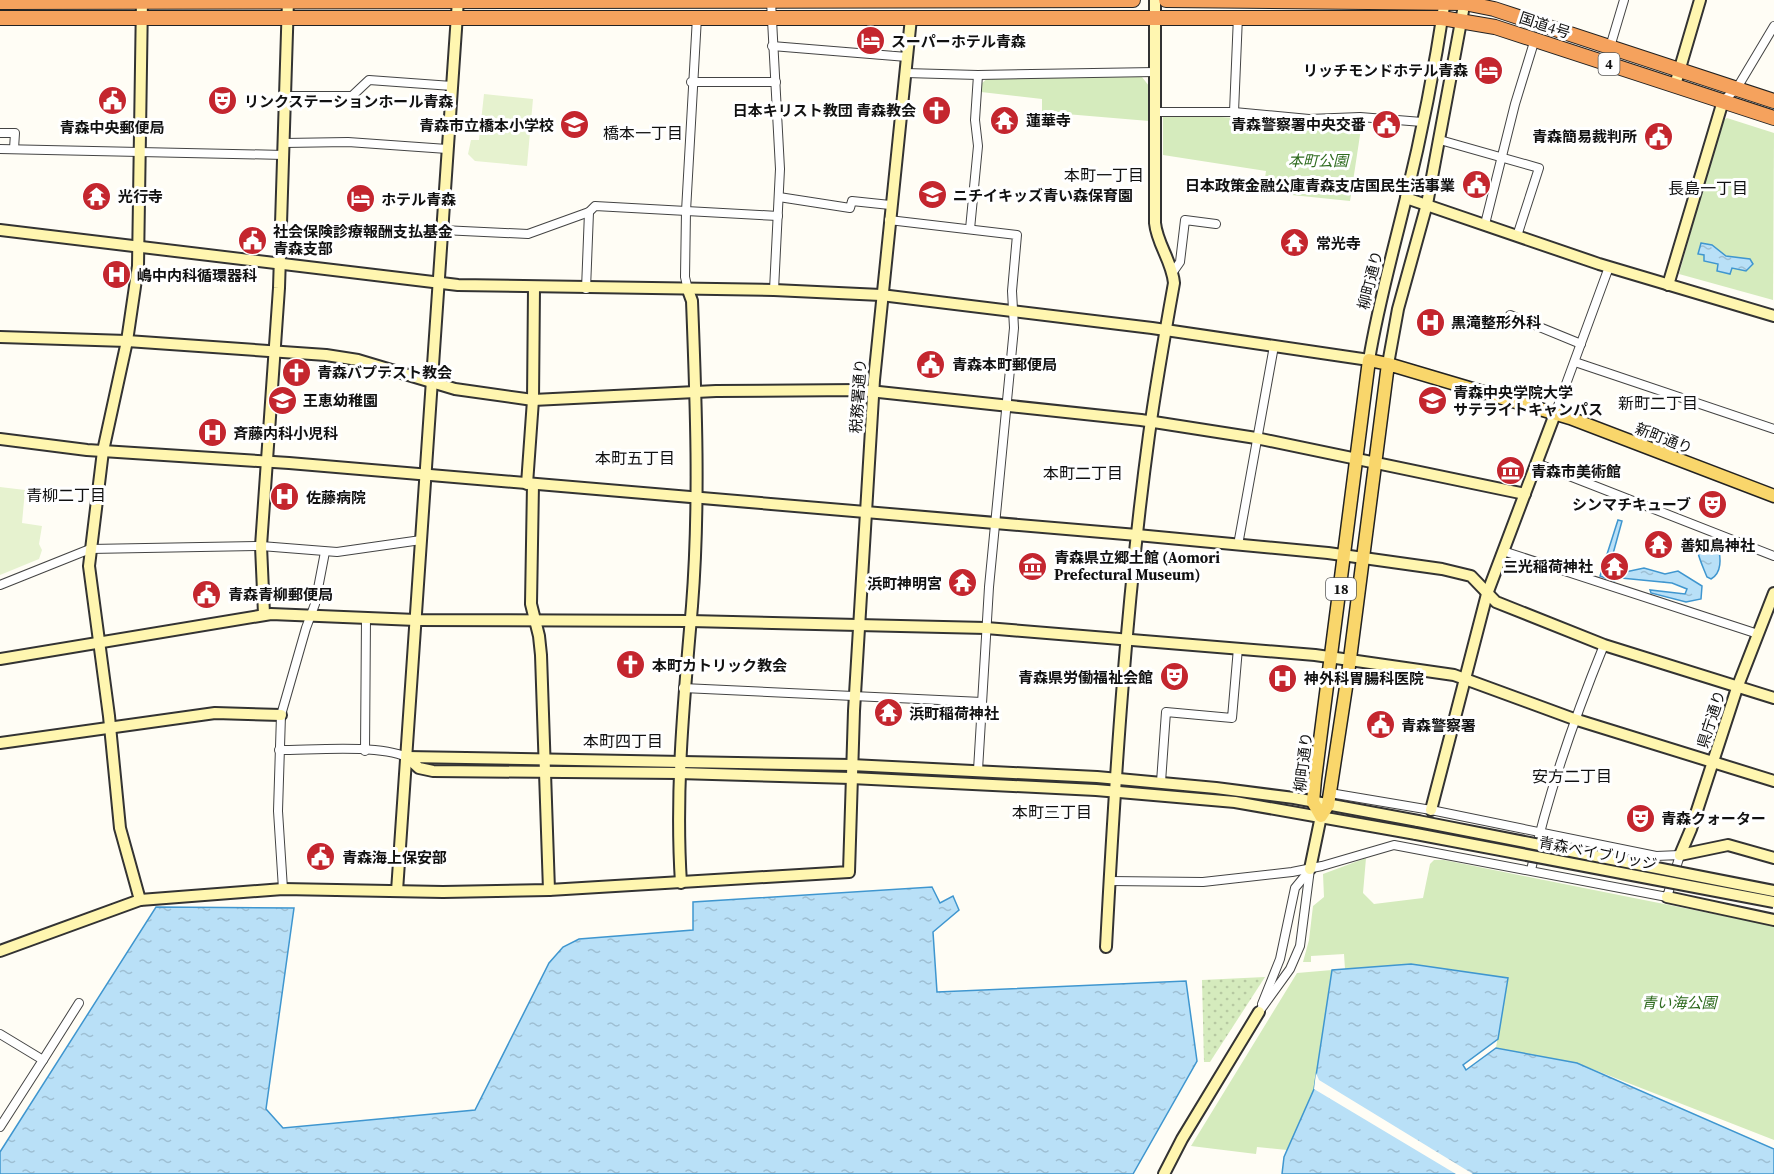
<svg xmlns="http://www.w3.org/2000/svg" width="1774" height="1174" font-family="'Source Serif 4','Noto Sans JP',serif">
	<defs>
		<pattern id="grass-dots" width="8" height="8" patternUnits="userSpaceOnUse" patternTransform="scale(1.5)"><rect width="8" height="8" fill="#d5ebbd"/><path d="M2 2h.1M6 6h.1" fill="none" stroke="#b6c8a1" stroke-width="1.8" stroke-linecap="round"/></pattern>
		<pattern id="water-ripples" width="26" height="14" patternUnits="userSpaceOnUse" patternTransform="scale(1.5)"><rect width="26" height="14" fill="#b9e0f7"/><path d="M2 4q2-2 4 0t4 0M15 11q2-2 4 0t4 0" fill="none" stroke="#9ebfd3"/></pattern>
	</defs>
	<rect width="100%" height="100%" fill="#fffdf5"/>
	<path fill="url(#grass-dots)" d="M1265,977L1210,1062H1204L1202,980Z"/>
	<g fill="#d5ebbd">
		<path d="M1142,77L1149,86V121L1042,112V99L981,92V84L988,78Z"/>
		<path d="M1163,117H1221L1309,123L1362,122L1350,201L1263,192L1266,171L1163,155Z"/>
		<path d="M1727,118L1774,133L1773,300L1679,274L1722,121Z"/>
		<path d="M1366,858L1363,893L1374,904L1423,898L1430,864L1434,860H1444L1774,926V1140L1577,1063L1496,1048L1507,978L1411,964L1345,969L1344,954L1311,956V962H1303L1309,940L1313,906L1324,897L1323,874Z"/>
		<path d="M1332,970L1314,1089L1287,1150L1257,1147L1256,1154L1191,1146L1297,973Z"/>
	</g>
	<g fill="#e6f2cf">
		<path d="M484,94L533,99L527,166L475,161L468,154L471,140H479Z"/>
		<path d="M0,487L25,490L22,523L42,526L39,544L42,550L39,559L0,575Z"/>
	</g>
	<g fill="url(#water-ripples)" stroke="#3f96cf" stroke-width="1.5">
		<path d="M1701,243L1712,245L1726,256L1750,259L1753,264L1746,271L1732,268L1730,274L1717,271L1718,264L1704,261V255L1698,254Z"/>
		<path d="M1618,520L1622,521L1608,572L1616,574L1644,568L1665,574L1678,571L1702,586L1701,599L1686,602L1651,593L1650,590L1685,594L1687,589L1672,583L1621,578L1614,581L1600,576Z"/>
		<path d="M1710,543L1718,547C1721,558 1722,573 1711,579L1707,577C1703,567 1699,559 1697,549Z"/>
		<path d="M932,887L940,903L953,896L959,910L933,932L937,992L1186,981L1197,1061L1133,1174H0V1152L156,907L294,908L266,1109L283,1128L475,1110L549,963L563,947L579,939L693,930V902Z"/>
		<path d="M1411,964L1508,978L1498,1039L1463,1065L1466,1070L1496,1048L1577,1063L1774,1149V1174H1282L1284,1157L1314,1089L1332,970Z"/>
	</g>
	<path fill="#fffdf5" d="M1316,1073L1319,1080L1473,1174H1456L1314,1089Z"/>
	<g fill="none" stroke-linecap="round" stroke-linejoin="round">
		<defs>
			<g id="street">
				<path d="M771,1L780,169L774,290"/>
				<path d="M772,46L907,57"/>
				<path d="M1610,47L1624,0"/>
				<path d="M905,73L978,75L1155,72"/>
				<path d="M691,82H776"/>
				<path d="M286,96H352L369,80L452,86"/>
				<path d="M1723,101L1737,88L1774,26"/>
				<path d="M1155,112H1234L1309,119L1360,117L1422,122"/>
				<path d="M1234,112L1238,16"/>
				<path d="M0,133H15L14,149"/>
				<path d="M1440,140L1539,168L1517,236"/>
				<path d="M284,143L348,142L447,149"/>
				<path d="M0,149L284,155"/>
				<path d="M779,197L850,208L852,201L890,205"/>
				<path d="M889,220L1017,235L1012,291L1014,328L989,587L978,770"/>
				<path d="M1485,224L1515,104L1535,39"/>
				<path d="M970,229L978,146L975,120L978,75"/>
				<path d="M442,230L528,234L589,212L595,206L778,216"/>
				<path d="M1173,272L1180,262L1185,220L1216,224"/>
				<path d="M586,289L589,212"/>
				<path d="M688,290L685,277L686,211L697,17"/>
				<path d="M1510,315L1581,344"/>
				<path d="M1575,362L1774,429"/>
				<path d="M1555,414L1609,267"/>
				<path d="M1536,463L1774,556"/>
				<path d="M1238,545L1274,346"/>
				<path d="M1503,551L1758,634"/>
				<path d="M0,585L90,549L261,546L337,552L421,540"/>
				<path d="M683,688L982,702"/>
				<path d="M279,750C314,750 376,744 407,757"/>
				<path d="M365,751L366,618"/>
				<path d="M1161,782L1166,712L1232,718L1238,648"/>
				<path d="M1531,870C1548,792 1574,719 1604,645"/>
				<path d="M1109,881L1203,882L1292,872L1322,866L1394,845L1667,897L1680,855L1656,856L1431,810L1330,793"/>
				<path d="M283,889L278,811L281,715L306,628L315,604L325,552"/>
				<path d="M1262,1004L1280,959L1295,888L1309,871"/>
				<path d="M1259,1012L1290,969L1300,946L1310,869"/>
				<path d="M0,1034L43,1060L79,1003"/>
				<path d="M0,1127L43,1060"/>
			</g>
			<g id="secondary">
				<path d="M1675,85L1700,0"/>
				<path d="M1406,198L1599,264L1774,316"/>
				<path d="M0,230L458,285L774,290L881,295L1152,328L1369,360C1378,305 1393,252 1406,198C1422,133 1435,66 1445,0"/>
				<path d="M1668,285L1723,101"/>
				<path d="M0,337L127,341L326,355L358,360L455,389L533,400L716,391L860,390L1141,420L1256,438L1525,494"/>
				<path d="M1388,364L1398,309L1427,204L1465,0"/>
				<path d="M0,439L87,450L289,463L1137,535L1328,553L1442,569L1471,576L1496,602L1604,645L1774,698"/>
				<path d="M527,484L533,400L534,288"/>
				<path d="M533,484L531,604L539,636L541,655L549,890"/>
				<path d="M264,614L261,546L279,288L288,0"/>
				<path d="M0,659L271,614L416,620L690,621L986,628L1315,655L1454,675L1574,719L1774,781"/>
				<path d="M0,743L215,713L281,715"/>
				<path d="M407,757L419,768L433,771L678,773L851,778L1096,790L1235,802L1416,834"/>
				<path d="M407,757L851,765L1097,777L1216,788L1294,798L1418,821"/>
				<path d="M1431,810L1487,594L1555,414"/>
				<path d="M1680,855L1691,829L1737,688L1774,593"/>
				<path d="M1680,855L1728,845L1774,858"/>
				<path d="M1310,869L1321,816"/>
				<path d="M681,883C675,790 684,699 692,606C700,505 696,402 692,301L688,290"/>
				<path d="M397,891L458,0"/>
				<path d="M1667,897L1774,920"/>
				<path d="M140,900L283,889L443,892L549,890L849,872L854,711L874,380L911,18"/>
				<path d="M1106,947C1115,777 1126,605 1149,435C1156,384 1165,333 1174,283C1172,261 1157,244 1155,223V0"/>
				<path d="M0,951L140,900L120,828L109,716L89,566L103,451L127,341L138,266L142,0"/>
				<path d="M1164,1174L1182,1139L1259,1012"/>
			</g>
			<path id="primary" d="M1388,364L1348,674L1328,805L1321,816L1313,802L1315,779L1369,360L1388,364L1570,418L1774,496"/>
			<g id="highway">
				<path d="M1166,0L1464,3L1494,9L1774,101"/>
				<path d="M0,2L1133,0"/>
				<path d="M0,18H1442L1495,27L1774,118"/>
			</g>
		</defs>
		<use href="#street" stroke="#444" stroke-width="10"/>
		<use href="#secondary" stroke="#333" stroke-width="14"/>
		<use href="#primary" stroke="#222" stroke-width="15"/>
		<use href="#highway" stroke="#222" stroke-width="16"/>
		<use href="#street" stroke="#fff" stroke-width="8"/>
		<use href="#secondary" stroke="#fff6b0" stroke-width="10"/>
		<use href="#primary" stroke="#f9d66b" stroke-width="12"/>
		<use href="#highway" stroke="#f5a25d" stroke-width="14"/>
		<defs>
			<g id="secondary-bridge">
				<path d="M1418,821L1774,891"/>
				<path d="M1416,834L1774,902"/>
			</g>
		</defs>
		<use href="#secondary-bridge" stroke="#333" stroke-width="14" stroke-linecap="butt"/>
		<use href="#secondary-bridge" stroke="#fff6b0" stroke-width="10"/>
	</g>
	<defs>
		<symbol id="hotel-disc" viewBox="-11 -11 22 22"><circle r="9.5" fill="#c4262e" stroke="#fff"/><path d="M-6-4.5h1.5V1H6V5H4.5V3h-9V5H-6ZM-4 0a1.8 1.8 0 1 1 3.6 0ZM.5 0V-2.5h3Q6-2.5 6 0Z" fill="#fff"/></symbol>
		<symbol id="civic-disc" viewBox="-11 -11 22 22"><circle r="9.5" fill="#c4262e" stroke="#fff"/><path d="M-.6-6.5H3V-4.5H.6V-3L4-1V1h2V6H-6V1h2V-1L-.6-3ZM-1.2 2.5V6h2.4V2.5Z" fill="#fff"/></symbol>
		<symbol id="theatre-disc" viewBox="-11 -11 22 22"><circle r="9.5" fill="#c4262e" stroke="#fff"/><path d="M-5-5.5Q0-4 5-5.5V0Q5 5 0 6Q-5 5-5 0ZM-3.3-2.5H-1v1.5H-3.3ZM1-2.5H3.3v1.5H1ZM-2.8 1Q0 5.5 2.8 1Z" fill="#fff"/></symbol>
		<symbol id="church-disc" viewBox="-11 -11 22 22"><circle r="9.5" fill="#c4262e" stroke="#fff"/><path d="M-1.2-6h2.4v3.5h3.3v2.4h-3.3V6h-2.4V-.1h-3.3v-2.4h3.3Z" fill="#fff"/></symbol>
		<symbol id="temple-disc" viewBox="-11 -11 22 22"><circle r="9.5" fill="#c4262e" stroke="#fff"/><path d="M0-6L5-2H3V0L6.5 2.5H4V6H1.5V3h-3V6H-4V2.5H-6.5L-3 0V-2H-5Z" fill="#fff"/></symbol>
		<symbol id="school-disc" viewBox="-11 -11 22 22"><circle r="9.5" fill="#c4262e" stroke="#fff"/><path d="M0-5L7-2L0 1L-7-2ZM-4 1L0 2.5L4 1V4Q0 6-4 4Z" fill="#fff"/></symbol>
		<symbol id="hospital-disc" viewBox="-11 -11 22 22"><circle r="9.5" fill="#c4262e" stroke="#fff"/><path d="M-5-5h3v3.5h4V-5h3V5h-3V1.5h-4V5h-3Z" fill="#fff"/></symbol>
		<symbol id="university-disc" viewBox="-11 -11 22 22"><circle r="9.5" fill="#c4262e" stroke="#fff"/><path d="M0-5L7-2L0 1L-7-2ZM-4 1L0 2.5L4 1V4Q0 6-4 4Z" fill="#fff"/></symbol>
		<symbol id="museum-disc" viewBox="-11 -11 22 22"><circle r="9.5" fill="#c4262e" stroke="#fff"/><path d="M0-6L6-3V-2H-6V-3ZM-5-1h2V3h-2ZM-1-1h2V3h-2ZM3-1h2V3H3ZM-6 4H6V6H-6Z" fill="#fff"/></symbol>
	</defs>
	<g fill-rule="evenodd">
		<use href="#hotel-disc" x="854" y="24" width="33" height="33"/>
		<use href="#hotel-disc" x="1472" y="54" width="33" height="33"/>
		<use href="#civic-disc" x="96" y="84" width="33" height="33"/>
		<use href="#theatre-disc" x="206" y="84" width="33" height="33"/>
		<use href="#church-disc" x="920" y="94" width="33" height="33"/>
		<use href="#temple-disc" x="988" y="104" width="33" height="33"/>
		<use href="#civic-disc" x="1370" y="108" width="33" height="33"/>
		<use href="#school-disc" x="558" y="108" width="33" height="33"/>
		<use href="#civic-disc" x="1642" y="120" width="33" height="33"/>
		<use href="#civic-disc" x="1460" y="168" width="33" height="33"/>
		<use href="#school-disc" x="916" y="178" width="33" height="33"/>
		<use href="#temple-disc" x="80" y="180" width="33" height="33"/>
		<use href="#hotel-disc" x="344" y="182" width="33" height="33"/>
		<use href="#civic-disc" x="236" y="224" width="33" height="33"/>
		<use href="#temple-disc" x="1278" y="226" width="33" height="33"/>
		<use href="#hospital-disc" x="100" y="258" width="33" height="33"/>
		<use href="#hospital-disc" x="1414" y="306" width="33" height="33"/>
		<use href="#civic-disc" x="914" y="348" width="33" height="33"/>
		<use href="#church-disc" x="280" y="356" width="33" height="33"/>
		<use href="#school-disc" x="266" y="384" width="33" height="33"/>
		<use href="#university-disc" x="1416" y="384" width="33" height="33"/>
		<use href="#hospital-disc" x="196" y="416" width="33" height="33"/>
		<use href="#museum-disc" x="1494" y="454" width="33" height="33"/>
		<use href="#hospital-disc" x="268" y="480" width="33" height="33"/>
		<use href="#theatre-disc" x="1696" y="488" width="33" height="33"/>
		<use href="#temple-disc" x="1642" y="528" width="33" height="33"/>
		<use href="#museum-disc" x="1016" y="550" width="33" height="33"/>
		<use href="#temple-disc" x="1598" y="550" width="33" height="33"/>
		<use href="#temple-disc" x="946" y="566" width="33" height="33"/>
		<use href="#civic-disc" x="190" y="578" width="33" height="33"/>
		<use href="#church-disc" x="614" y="648" width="33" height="33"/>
		<use href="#theatre-disc" x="1158" y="660" width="33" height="33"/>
		<use href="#hospital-disc" x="1266" y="662" width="33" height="33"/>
		<use href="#temple-disc" x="872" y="696" width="33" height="33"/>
		<use href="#civic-disc" x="1364" y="708" width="33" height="33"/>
		<use href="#theatre-disc" x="1624" y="802" width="33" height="33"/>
		<use href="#civic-disc" x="304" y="840" width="33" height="33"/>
	</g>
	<g text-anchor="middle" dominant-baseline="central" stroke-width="6" stroke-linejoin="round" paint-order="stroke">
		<g fill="#fff" stroke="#585858" stroke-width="1.5">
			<rect x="1598.5" y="53" width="21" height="22" rx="4.5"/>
			<rect x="1326" y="578" width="30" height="22" rx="4.5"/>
		</g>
		<g font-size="14" font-weight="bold" fill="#111">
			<text x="1609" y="64">4</text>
			<text x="1341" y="589">18</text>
		</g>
		<g font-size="15" fill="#111" stroke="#fff">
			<text transform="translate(1545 25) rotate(18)">国道4号</text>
			<text transform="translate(1370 280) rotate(-76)">柳町通り</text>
			<text transform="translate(858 396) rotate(-86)">税務署通り</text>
			<text transform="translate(1664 438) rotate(21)">新町通り</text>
			<text transform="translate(1711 719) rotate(-72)">県庁通り</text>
			<text transform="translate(1303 762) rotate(-83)">柳町通り</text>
			<text transform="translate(1598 853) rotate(11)">青森ベイブリッジ</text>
		</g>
		<g font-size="15" font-weight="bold" fill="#111" stroke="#fff" text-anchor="start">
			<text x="891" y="41">スーパーホテル青森</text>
			<text x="1468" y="70" text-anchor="end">リッチモンドホテル青森</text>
			<text x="244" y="101">リンクステーションホール青森</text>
			<text x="916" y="110" text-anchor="end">日本キリスト教団 青森教会</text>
			<text x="1026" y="120">蓮華寺</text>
			<text x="1366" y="124" text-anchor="end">青森警察署中央交番</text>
			<text x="554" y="125" text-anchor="end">青森市立橋本小学校</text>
			<text x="112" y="127" text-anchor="middle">青森中央郵便局</text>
			<text x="1637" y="136" text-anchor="end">青森簡易裁判所</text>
			<text x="1455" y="185" text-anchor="end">日本政策金融公庫青森支店国民生活事業</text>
			<text x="953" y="195">ニチイキッズ青い森保育園</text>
			<text x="118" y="196">光行寺</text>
			<text x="381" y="199">ホテル青森</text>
			<text x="273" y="231">社会保険診療報酬支払基金<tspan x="273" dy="17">青森支部</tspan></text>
			<text x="1316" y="243">常光寺</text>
			<text x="137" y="275">嶋中内科循環器科</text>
			<text x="1451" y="322">黒滝整形外科</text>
			<text x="952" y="364">青森本町郵便局</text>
			<text x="317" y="372">青森バプテスト教会</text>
			<text x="1453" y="392">青森中央学院大学<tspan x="1453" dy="17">サテライトキャンパス</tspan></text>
			<text x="303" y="400">王恵幼稚園</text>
			<text x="233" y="433">斉藤内科小児科</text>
			<text x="1531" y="471">青森市美術館</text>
			<text x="306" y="497">佐藤病院</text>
			<text x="1691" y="504" text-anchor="end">シンマチキューブ</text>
			<text x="1680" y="545">善知鳥神社</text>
			<text x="1054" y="557">青森県立郷土館 (Aomori<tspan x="1054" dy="17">Prefectural Museum)</tspan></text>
			<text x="1593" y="566" text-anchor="end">三光稲荷神社</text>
			<text x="942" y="583" text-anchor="end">浜町神明宮</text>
			<text x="228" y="594">青森青柳郵便局</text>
			<text x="652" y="665">本町カトリック教会</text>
			<text x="1153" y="677" text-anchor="end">青森県労働福祉会館</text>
			<text x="1304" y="678">神外科胃腸科医院</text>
			<text x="909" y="713">浜町稲荷神社</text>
			<text x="1401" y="725">青森警察署</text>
			<text x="1661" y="818">青森クォーター</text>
			<text x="342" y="857">青森海上保安部</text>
		</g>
		<g font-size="15" font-style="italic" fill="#2f6b1f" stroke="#fff">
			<text x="1318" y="160">本町公園</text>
			<text x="1679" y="1002">青い海公園</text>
		</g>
		<g font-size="16" fill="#111" stroke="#fff">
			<text x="643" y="133">橋本一丁目</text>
			<text x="1104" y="175">本町一丁目</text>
			<text x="1708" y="188">長島一丁目</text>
			<text x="1658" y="403">新町二丁目</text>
			<text x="635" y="458">本町五丁目</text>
			<text x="1083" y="473">本町二丁目</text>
			<text x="66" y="495">青柳二丁目</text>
			<text x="623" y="741">本町四丁目</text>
			<text x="1572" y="776">安方二丁目</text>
			<text x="1052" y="812">本町三丁目</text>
		</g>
	</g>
</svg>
